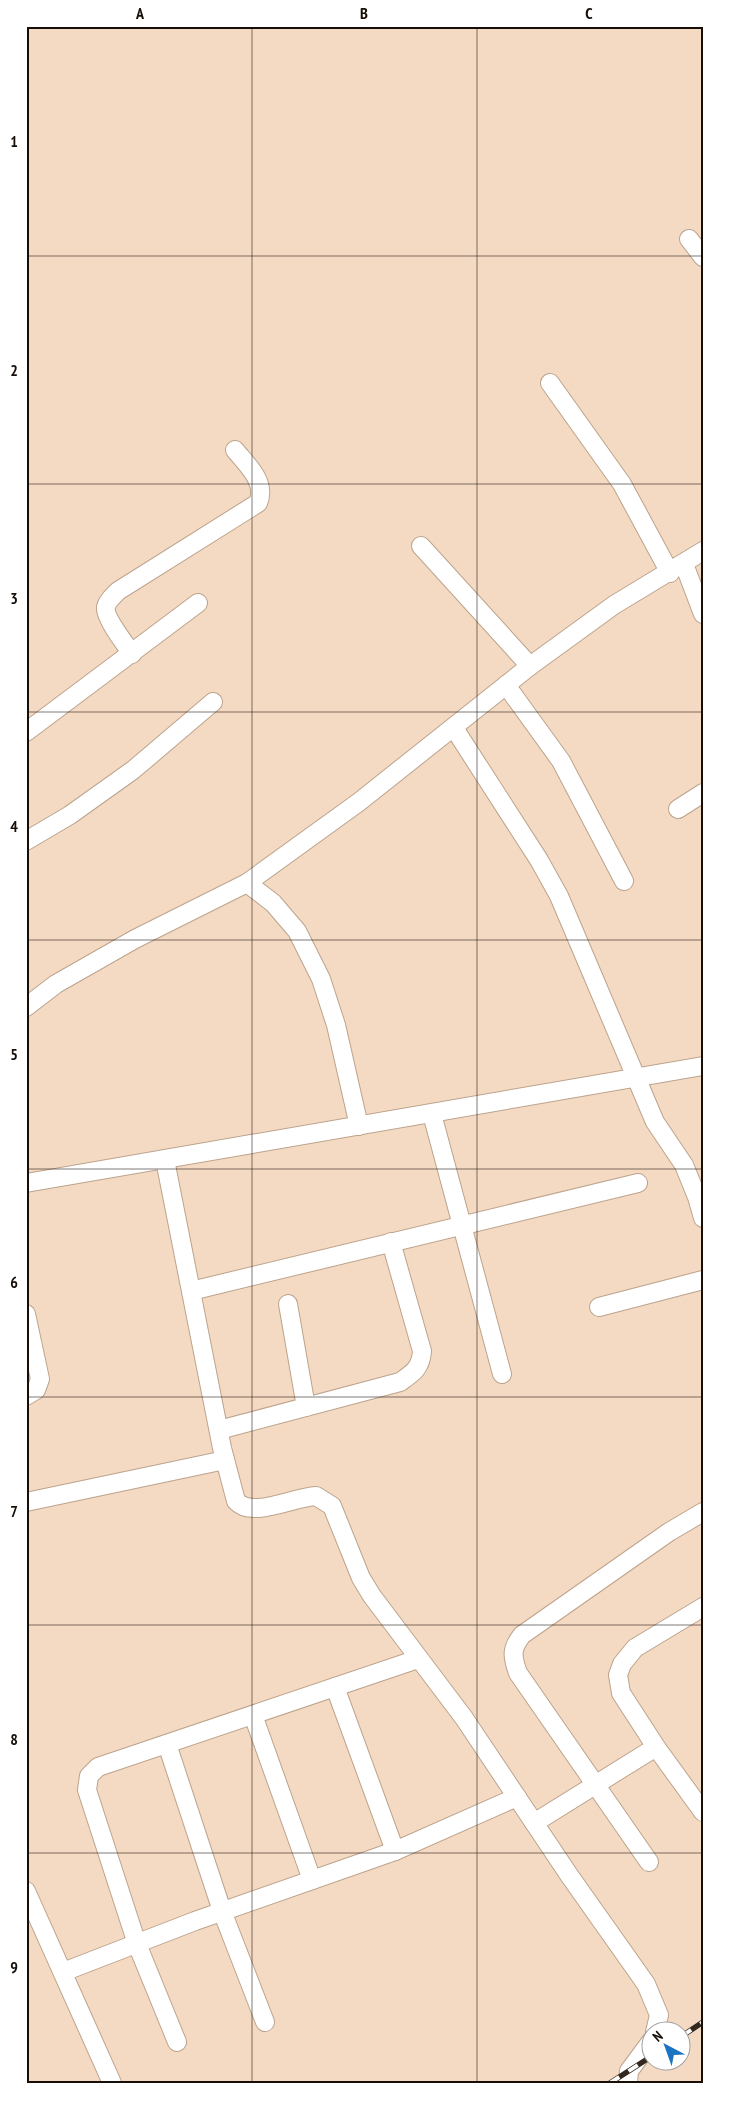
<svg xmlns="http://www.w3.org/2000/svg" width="729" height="2109" font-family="'PT Sans Narrow',sans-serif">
	<rect width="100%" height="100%" fill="#f5dac3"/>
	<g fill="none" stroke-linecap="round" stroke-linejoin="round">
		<defs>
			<g id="minor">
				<path d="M689,239L703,257"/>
				<path d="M550,383L622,484L670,573"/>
				<path d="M421,546L530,666"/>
				<path d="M684,564L703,614"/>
				<path d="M132,654C126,645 104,617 106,607C107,601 114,595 118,591L258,503C267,482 247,465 235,450"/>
				<path d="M506,685L561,761L624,881"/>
				<path d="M454,728L539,860L559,896L655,1122L684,1165L697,1197L703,1218"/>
				<path d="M26,732L198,603"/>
				<path d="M678,809L703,793"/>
				<path d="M26,841L70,815L133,770L213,702"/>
				<path d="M247,883L273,903L297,931L321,979L336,1025L359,1126"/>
				<path d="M26,1007L56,984L135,939L247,883L359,802L530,666L614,605L703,551"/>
				<path d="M432,1114L502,1374"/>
				<path d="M165,1160L222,1448L236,1501C252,1519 293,1497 316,1496L332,1506L361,1578L372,1596L464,1718L569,1875L646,1984L659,2015L655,2032"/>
				<path d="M26,1183L703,1066"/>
				<path d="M191,1291L638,1183"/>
				<path d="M288,1304L306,1407"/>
				<path d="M599,1307L703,1280"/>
				<path d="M26,1314L40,1379L36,1390L26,1396"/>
				<path d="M219,1430L400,1382C413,1373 421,1368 422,1351L391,1242"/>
				<path d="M26,1502L225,1460"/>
				<path d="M703,1607L635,1648L622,1664L618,1675L621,1693L656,1747L703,1812"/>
				<path d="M335,1687L395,1851"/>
				<path d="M253,1715L312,1880"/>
				<path d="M167,1744L222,1911L265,2022"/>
				<path d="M534,1823L656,1747"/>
				<path d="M649,1862L518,1673C512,1656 511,1649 522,1635L669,1532L703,1512"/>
				<path d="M26,1891L112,2083"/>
				<path d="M63,1972L195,1921L395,1851L517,1797"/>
				<path d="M177,2042L137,1944L87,1790L89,1776L98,1767L418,1659"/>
				<path d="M628,2083L629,2071L652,2040"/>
			</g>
		</defs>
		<use href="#minor" stroke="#bca38c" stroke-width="20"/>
		<use href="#minor" stroke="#fff" stroke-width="18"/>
		<defs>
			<g id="rail">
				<path d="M682,2036L703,2022"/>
				<path d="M610,2083L652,2056"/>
			</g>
		</defs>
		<use href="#rail" stroke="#33281f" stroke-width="5.5"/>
		<use href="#rail" stroke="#fff" stroke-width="4" stroke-dasharray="11" stroke-linecap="butt"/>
	</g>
	<path fill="none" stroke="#170e07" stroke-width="1" stroke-opacity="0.55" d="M252,26V2083M477,26V2083M26,256H703M26,484H703M26,712H703M26,940H703M26,1169H703M26,1397H703M26,1625H703M26,1853H703"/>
	<rect width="729" height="2109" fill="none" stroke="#ffffff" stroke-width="55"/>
	<g transform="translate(666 2046) rotate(319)"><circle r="24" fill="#ffffff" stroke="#a29f9c"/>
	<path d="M0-4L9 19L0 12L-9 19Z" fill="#1b74c1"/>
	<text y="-8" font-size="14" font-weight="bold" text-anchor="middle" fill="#170e07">N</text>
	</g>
	<rect x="28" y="28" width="674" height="2054" fill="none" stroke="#170e07" stroke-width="2"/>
	<g font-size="16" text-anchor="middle" font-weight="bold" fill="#170e07">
		<text x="140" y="19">A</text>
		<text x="364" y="19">B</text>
		<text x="589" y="19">C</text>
		<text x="14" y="147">1</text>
		<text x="14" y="376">2</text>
		<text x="14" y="604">3</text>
		<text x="14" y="832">4</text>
		<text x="14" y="1060">5</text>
		<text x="14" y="1288">6</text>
		<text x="14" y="1517">7</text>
		<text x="14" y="1745">8</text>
		<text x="14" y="1973">9</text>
	</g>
</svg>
